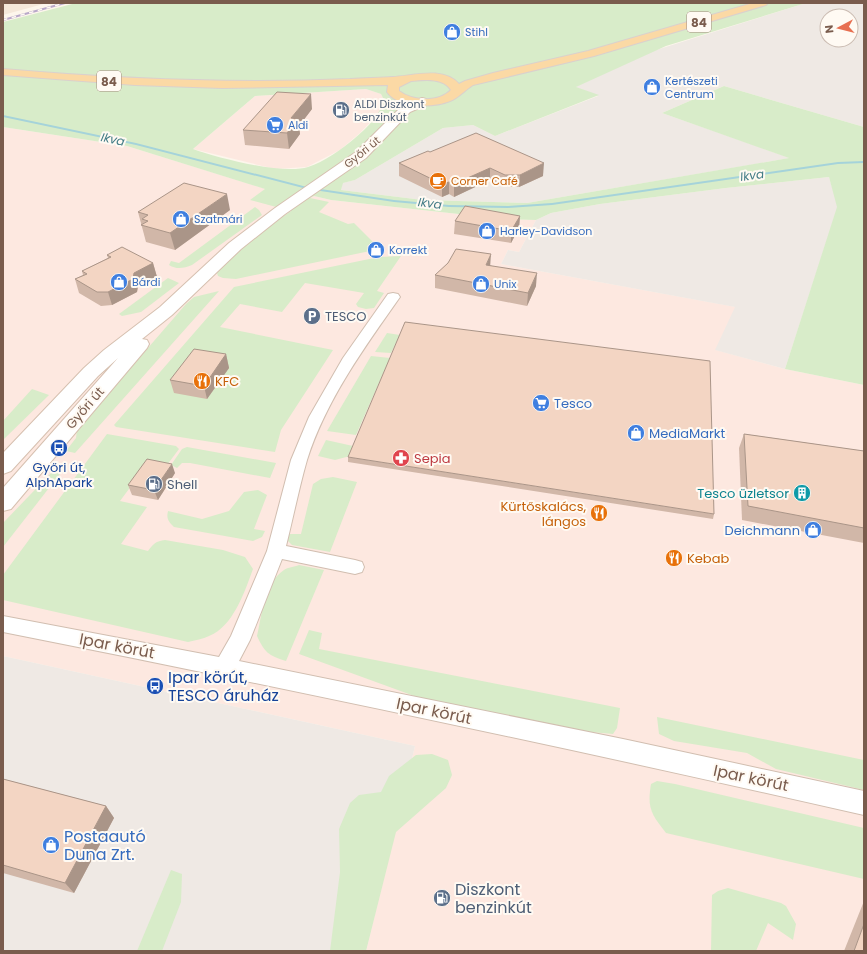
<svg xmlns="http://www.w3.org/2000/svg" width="867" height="954" font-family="Poppins,sans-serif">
	<rect width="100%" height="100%" fill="#fdf6ec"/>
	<path fill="#f5e8da" d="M3,3H47L3,15Z"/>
	<g fill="#fde8e0">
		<path d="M366,89L381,94L384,100L382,110L360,133L340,150L307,167L275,169L193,149L255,96Z"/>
		<path d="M3,127L127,146L266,189L251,200L309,198L314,196L331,200L504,219L536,220L519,252L508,250L501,264L736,307L716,350L785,369L864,385V951H366L415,746L3,656Z"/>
	</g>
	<g fill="#efe9e4" fill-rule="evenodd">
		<path d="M806,3H864V127L724,86L662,113L790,158L527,203L423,200L341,190L342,183L355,180L443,128L473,125L495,136L598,96L575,87L653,51ZM827,16H851V40H827Z"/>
		<path d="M829,177L838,206L785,369L715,350L735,307L501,264L508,250L519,252L536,220L551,213L600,204L726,188Z"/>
		<path d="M3,656L415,746L366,951H3Z"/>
	</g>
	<g fill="#d8ecc9" fill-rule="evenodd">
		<path d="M76,3H806L666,46L576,87L599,95L495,136L473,125L443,128L355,180L343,183L341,190L423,200L527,203L789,158L662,113L724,86L864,127V385L785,369L837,207L829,177L726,188L600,204L551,213L536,220L504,219L331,200L314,196L310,198L329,202L319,212L348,224L354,223L374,243L367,246L370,251L236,279L223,278L218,276L217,273C240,249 264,229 291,211L250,200L265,189L127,146L3,127V22ZM366,89L381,94L384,100C380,115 367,128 355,138C342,149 324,162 308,167C283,175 218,158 193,149L255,96Z"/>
		<path d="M255,207L259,210L262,215L192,265C184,268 177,270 169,265L171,261L179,263Z"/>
		<path d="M401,256L377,291L384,293L374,308L366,309L358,307L356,304L364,293L305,283L282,312L240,304L220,327L333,350L281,430L275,452L116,427L114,425L234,287L379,257Z"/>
		<path d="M168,278L179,283L141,312L122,316L119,314Z"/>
		<path d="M219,291L75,453L66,451L76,438L77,430L186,304L194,297Z"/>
		<path d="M387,333L400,335L391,353L375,352Z"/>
		<path d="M371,356L390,358L356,435L327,431Z"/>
		<path d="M32,389L49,395L3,440V421Z"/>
		<path d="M107,434L176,446L179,449L167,465L149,462L120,501L147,507L121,544L148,551C153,544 156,541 165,540L223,550L245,557L253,569C245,591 233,627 209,636C203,639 195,640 188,642L3,600V575Z"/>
		<path d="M326,440L353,446L350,456L335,460L318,456Z"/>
		<path d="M187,447L276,463L270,478L190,463H182L177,468L171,465L182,449Z"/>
		<path d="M54,470H63L3,547V523Z"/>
		<path d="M333,477L357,482L330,552L292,545L287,540L289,534H301L313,484L321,479Z"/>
		<path d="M258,490L267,495L254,529L265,531L262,537L253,541L174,527C169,522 166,519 168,511L202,519L229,511L244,492Z"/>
		<path d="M299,565L324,570L286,661C268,655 265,653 257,636C262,615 264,583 284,570C288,567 294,567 299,565Z"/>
		<path d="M309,630L322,633L319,649L620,708L617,728L613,734L580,731L417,697L299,654Z"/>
		<path d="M657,717L864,760V790L776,769L747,753L674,741L659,734Z"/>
		<path d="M432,754L448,760L452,775L446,788L396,832L366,951H330L340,872L339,829L350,803L359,795L381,792L389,776L416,755Z"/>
		<path d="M657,781L675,784L864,828V879L666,833C651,814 647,808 651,784Z"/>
		<path d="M171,870L182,874L181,902L162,951H137Z"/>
		<path d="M728,888L781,903L786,906L796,924L793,940L768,923L756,951H711L712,895L718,891Z"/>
	</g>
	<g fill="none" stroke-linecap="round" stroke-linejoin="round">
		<path fill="#a5d3da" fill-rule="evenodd" d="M3,115L136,143L307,187L394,200L449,205L508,206L552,203L838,162L864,161V163L838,164L552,205L508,208L449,207L394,202L307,189L136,145L3,117Z"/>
		<defs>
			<path id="minor" d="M393,293L398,294L400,297C364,348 326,400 307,460C299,488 293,518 286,546L355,560L362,562L364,567L362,572L355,574L282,559L250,640L239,661L623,739L864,791V815C578,750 291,689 3,632V616L219,657L231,636L267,551L291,460L309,417L343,358L388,294Z"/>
			<path id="secondary" d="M422,98L426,99L428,102L426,105L410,112L366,158L285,214L241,249L172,315L142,339L147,340L149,344L147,348L11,509L3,511V488L118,358L98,376L11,471L3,474V453L84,368L104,350L160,307L229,243L275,208L356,152L402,106Z"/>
			<path id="primary" d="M753,3H768L766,5L594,56L473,85C465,90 458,98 450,101C433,108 398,108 387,92L388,85L222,88L135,85L3,75V69C119,79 234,84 350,79C364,78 379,78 393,77C413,76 443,66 459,84L465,81L493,73L588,51ZM411,81C423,80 443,77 451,90C438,103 413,101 399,91V87Z"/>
		</defs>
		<use href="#minor" stroke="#d1beb0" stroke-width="2"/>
		<use href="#secondary" stroke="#d6c0b0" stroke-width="2"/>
		<use href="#primary" stroke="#dad1cd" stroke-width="2"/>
		<use href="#minor" fill="#fff" fill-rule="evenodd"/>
		<use href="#secondary" fill="#fff" fill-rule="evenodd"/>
		<use href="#primary" fill="#fbd9a5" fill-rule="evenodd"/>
		<defs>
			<path id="rail" d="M3,20L65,3"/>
		</defs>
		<use href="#rail" stroke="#b9a8c9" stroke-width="2"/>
		<use href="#rail" stroke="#fffaf3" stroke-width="1.5" stroke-dasharray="4.5" stroke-linecap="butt"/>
	</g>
	<g fill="#d1b7a8">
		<path d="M312,109L299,126L300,134L289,149L245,145L243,130Z"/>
		<path d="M430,152L543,176L519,187H504L490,180L454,197L449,194L442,197L399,176V163Z"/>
		<path d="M230,210L175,250L146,242L138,212Z"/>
		<path d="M520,216L519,228L511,243L454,234L455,221Z"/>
		<path d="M107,255L153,263L157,277L138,286L137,292L112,305L101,306L79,293L75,279L83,275L82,271L108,258Z"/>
		<path d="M490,265L536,286L527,306L435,288V275Z"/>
		<path d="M226,354L229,368L207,399L174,393L170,380Z"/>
		<path d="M744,434L864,451V543L742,520L739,448Z"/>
		<path d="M348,457L714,514L713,519L348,462Z"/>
		<path d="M175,473L158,500L132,495L128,485Z"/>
		<path d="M3,779L106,806L114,818L74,893L3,873Z"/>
		<path d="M864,901V951H844Z"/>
	</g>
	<g fill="#aa9588">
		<path d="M311,94L312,109L299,126L300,134L289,149L287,133L291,118Z"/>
		<path d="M544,163L543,176L519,187L520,175Z"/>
		<path d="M490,168V180L454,197V184Z"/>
		<path d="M449,182V194L442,197V184Z"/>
		<path d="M227,194L230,210L175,250L170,233Z"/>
		<path d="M520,216L519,228L511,243V231Z"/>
		<path d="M491,254L490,268L486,265Z"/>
		<path d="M153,263L157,277L138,286L137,292L112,305L108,292L134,273Z"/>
		<path d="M537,273L536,286L527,306L528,293Z"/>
		<path d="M226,354L229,368L207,399L204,386Z"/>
		<path d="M172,464L175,473L158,500L154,490Z"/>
		<path d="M106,806L114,818L74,893L65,883Z"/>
	</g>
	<g fill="#f3d5c3" stroke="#aa9588">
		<path d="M277,92L311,94L291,118L298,119L287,133L243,130Z"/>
		<path d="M476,133L544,163L520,175H505L490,168L454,184L449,182L442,184L399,163L428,151L430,152Z"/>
		<path d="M184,183L227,194L170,233L141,225L148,221L142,219L148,215L138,212Z"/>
		<path d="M465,206L520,216L511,231L455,221Z"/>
		<path d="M122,247L153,263L134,273L133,279L108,292H97L75,279L87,274L82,271L111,257L107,255Z"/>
		<path d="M456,249L491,254L486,265L537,273L528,293L435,275L448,263Z"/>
		<path d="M405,322L710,361L714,514L348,457Z"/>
		<path d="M194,349L226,354L204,386L170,380Z"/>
		<path d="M744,434L864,451V528L748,506Z"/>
		<path d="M147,459L172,464L154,490L128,485Z"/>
		<path d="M3,779L106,806L65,883L3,865Z"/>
		<path d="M864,924V951H854Z"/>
	</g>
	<defs>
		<symbol id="shop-disc" viewBox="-11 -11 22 22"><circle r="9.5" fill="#3f7fe0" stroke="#fffaf3"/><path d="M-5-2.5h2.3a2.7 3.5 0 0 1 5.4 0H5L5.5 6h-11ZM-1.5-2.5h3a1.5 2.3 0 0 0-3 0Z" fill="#fff"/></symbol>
		<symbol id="fuel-disc" viewBox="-11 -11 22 22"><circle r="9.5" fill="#5c6f8a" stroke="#fffaf3"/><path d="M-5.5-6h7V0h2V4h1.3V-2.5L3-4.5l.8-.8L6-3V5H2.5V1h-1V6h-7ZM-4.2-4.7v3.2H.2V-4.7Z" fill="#fff"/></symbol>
		<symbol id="supermarket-disc" viewBox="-11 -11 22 22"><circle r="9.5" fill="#3f7fe0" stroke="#fffaf3"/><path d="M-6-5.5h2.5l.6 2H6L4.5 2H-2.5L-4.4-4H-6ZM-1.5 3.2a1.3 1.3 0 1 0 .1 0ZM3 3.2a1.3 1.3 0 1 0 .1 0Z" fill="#fff"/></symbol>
		<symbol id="cafe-disc" viewBox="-11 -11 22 22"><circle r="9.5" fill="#e8710a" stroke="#fffaf3"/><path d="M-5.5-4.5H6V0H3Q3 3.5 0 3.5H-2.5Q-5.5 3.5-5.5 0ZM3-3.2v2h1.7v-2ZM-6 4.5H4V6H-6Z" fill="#fff"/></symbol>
		<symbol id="parking-disc" viewBox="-11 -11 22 22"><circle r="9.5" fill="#5c6f8a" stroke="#fffaf3"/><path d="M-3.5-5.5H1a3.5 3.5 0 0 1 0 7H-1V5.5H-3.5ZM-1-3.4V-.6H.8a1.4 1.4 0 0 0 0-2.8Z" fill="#fff"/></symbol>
		<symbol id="restaurant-disc" viewBox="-11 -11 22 22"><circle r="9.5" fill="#e8710a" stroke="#fffaf3"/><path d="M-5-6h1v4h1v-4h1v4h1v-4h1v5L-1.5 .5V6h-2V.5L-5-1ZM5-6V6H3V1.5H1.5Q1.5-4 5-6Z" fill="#fff"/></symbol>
		<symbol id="bus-disc" viewBox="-11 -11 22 22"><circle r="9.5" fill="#1a4fb4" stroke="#fffaf3"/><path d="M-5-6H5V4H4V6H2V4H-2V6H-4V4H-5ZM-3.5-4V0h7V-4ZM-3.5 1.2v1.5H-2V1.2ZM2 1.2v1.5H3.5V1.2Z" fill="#fff"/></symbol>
		<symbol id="pharmacy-disc" viewBox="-11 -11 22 22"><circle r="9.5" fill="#e0444e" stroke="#fffaf3"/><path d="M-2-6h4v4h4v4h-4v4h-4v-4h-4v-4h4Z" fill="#fff"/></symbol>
		<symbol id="building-disc" viewBox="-11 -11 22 22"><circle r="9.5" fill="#0f9aa8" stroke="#fffaf3"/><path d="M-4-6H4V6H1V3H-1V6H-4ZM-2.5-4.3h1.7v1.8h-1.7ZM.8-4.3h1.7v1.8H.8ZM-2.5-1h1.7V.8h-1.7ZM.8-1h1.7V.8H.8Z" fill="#fff"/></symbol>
	</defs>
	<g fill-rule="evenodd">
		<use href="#shop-disc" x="442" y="22" width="20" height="20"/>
		<use href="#shop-disc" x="642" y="77" width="20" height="20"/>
		<use href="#fuel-disc" x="331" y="100" width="20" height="20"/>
		<use href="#supermarket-disc" x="265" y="115" width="20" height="20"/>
		<use href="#cafe-disc" x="428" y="171" width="20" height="20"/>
		<use href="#shop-disc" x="171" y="209" width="20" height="20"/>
		<use href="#shop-disc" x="477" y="221" width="20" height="20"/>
		<use href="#shop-disc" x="366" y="240" width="20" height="20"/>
		<use href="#shop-disc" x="109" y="272" width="20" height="20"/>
		<use href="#shop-disc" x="471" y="274" width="20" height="20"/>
		<use href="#parking-disc" x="302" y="306" width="20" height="20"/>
		<use href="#restaurant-disc" x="192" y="371" width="20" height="20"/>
		<use href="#supermarket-disc" x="531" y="393" width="20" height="20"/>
		<use href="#shop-disc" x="626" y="423" width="20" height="20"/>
		<use href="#bus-disc" x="49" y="438" width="20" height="20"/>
		<use href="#pharmacy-disc" x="391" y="448" width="20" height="20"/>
		<use href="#fuel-disc" x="144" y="474" width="20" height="20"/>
		<use href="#building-disc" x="792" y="483" width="20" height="20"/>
		<use href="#restaurant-disc" x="589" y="503" width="20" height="20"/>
		<use href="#shop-disc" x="803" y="520" width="20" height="20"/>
		<use href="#restaurant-disc" x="664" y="548" width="20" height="20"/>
		<use href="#bus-disc" x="145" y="676" width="20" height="20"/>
		<use href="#shop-disc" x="41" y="835" width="20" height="20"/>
		<use href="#fuel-disc" x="432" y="888" width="20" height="20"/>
	</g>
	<g text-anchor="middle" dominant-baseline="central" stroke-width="4" stroke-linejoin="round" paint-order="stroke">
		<g font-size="11" fill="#366cbe" stroke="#fffaf3" text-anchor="start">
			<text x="465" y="32">Stihl</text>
			<text x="665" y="81">Kertészeti<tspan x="665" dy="13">Centrum</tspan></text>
			<text x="288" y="125">Aldi</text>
			<text x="194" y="219">Szatmári</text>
			<text x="500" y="231">Harley-Davidson</text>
			<text x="389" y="250">Korrekt</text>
			<text x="132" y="282">Bárdi</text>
			<text x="494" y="284">Unix</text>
		</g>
		<g font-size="11" fill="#4e5e75" stroke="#fffaf3" text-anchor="start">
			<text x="354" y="104">ALDI Diszkont<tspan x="354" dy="13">benzinkút</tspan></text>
		</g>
		<g font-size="11" fill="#7a5c4d" stroke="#fffaf3">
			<text transform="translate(362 152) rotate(-39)">Győri út</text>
		</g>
		<g font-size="11" fill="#c56008" stroke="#fffaf3" text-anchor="start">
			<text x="451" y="181">Corner Café</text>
		</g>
		<g fill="#fffaf3" stroke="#a28b7f" stroke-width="1">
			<rect x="687" y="12" width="24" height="20" rx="3"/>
			<rect x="97" y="71" width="24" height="20" rx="3"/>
		</g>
		<g font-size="12" font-weight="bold" fill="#7a5c4d">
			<text x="699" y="22">84</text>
			<text x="109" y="81">84</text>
		</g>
		<g font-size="12" font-style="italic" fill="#437c86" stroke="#fffaf3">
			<text transform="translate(113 139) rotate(12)">Ikva</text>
			<text transform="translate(752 175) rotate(-8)">Ikva</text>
			<text transform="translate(430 203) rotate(7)">Ikva</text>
		</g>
		<g font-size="13" fill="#4e5e75" stroke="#fffaf3" text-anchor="start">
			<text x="325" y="316">TESCO</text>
			<text x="167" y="484">Shell</text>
		</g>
		<g font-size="13" fill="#c56008" stroke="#fffaf3" text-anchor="start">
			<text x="215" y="381">KFC</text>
			<text x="586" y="506" text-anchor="end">Kürtőskalács,<tspan x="586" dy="15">lángos</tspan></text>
			<text x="687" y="558">Kebab</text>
		</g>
		<g font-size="13" fill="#366cbe" stroke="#fffaf3" text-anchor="start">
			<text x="554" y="403">Tesco</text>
			<text x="649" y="433">MediaMarkt</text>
			<text x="800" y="530" text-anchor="end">Deichmann</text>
		</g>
		<g font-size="13" fill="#7a5c4d" stroke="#fffaf3">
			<text transform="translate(85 408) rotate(-49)">Győri út</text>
		</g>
		<g font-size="13" fill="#be3a42" stroke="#fffaf3" text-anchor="start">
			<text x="414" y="458">Sepia</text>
		</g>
		<g font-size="13" fill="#164399" stroke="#fffaf3">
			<text x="59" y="467">Győri út,<tspan x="59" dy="15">AlphApark</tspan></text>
		</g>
		<g font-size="13" fill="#0d838f" stroke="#fffaf3" text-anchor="end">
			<text x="789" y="493">Tesco üzletsor</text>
		</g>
		<g font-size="16" fill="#7a5c4d" stroke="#fffaf3">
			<text transform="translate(117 646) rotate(11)">Ipar körút</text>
			<text transform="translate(434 711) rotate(12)">Ipar körút</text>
			<text transform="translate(751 778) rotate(12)">Ipar körút</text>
		</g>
		<g font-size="16" fill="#164399" stroke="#fffaf3" text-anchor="start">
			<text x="168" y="677">Ipar körút,<tspan x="168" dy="18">TESCO áruház</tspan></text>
		</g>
		<g font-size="16" fill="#366cbe" stroke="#fffaf3" text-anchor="start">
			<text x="64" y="836">Postaautó<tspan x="64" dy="18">Duna Zrt.</tspan></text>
		</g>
		<g font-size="16" fill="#4e5e75" stroke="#fffaf3" text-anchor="start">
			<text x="455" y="889">Diszkont<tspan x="455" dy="18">benzinkút</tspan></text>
		</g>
	</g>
	<rect width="867" height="954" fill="none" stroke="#7a5c4d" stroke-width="8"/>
	<g transform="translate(839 28) rotate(263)"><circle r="19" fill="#fffaf3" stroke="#cabbb1"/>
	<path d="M0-3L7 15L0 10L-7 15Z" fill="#e76f51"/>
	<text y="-6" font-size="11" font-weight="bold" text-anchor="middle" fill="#7a5c4d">N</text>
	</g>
</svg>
